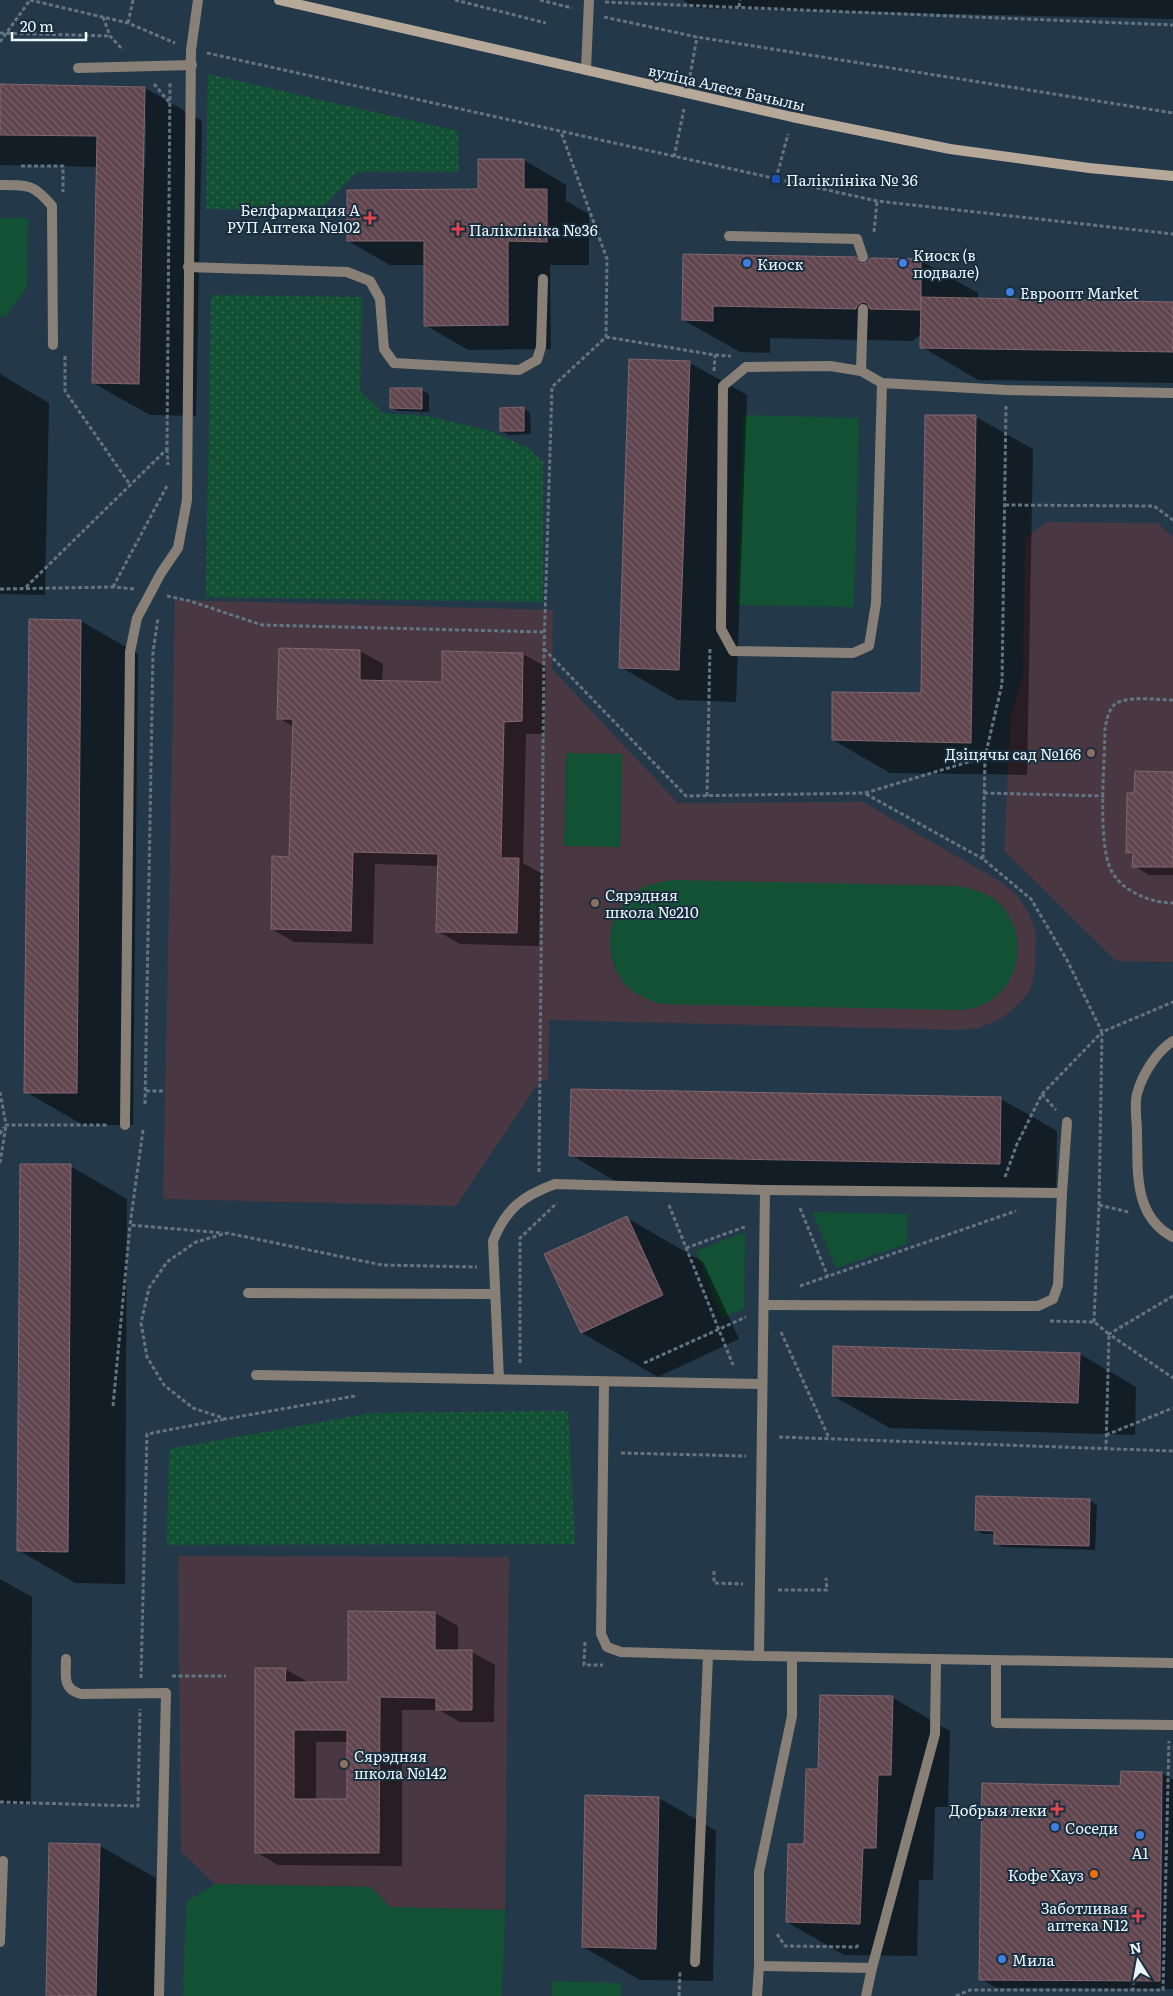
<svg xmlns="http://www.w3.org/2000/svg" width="1173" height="1996" font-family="Literata,serif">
	<defs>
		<pattern id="grass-dots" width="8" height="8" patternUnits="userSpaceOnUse" patternTransform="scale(1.25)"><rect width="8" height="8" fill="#135134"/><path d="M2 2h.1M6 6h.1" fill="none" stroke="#366b52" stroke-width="1.8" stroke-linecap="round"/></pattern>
		<pattern id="building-back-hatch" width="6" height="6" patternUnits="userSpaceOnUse" patternTransform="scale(1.25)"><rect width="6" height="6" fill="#60454e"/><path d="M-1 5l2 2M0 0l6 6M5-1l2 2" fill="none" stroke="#776069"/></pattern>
	</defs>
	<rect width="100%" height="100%" fill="#233848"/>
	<g fill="#493741">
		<path d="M1046,522L1158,523L1173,537V962L1116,961L1004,851L1011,714L1023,676L1025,539Z"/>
		<path d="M175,600L553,610L552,669L678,803L863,802L1001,882L1016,894L1028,912L1036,932L1035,971L1030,990L1016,1007L1000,1019L979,1028L959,1030L549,1020L548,1080L540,1081L456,1206L163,1199Z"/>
		<path d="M178,1556L509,1557L505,1910L390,1907L370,1887L215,1884L181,1852Z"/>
	</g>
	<g fill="url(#grass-dots)">
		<path d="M208,74L458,131V172H357L320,210L206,209Z"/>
		<path d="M211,295L362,297L360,391L383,413L427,416L491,431L528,448L543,462V602L206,597Z"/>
		<path d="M568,1411L575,1544L167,1545L169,1449L372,1413Z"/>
	</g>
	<g fill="#135134">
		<path d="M0,218H28L27,287L5,317H0Z"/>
		<path d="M742,415L859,418L854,607L737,605Z"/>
		<path d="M566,753L622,754L620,847L564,846Z"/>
		<path d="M673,880L959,886C972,889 984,892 995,900C1029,926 1024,986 984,1004C978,1007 971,1008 965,1010L660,1004C647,999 633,994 624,983C602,956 606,910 637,891C648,884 660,882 673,880Z"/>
		<path d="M812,1212L908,1214L907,1244L836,1268Z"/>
		<path d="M745,1232L744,1309L722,1318L696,1251Z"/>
		<path d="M215,1884L371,1887L390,1907L505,1910L502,1996H183L186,1902Z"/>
		<path d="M552,1981L621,1983V1996H552Z"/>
	</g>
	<g fill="#0007" fill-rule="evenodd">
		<path d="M683,0H1173V19L696,8Z"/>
		<path d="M0,86L145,88L202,121L196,416L150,415L93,383L98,167L0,165ZM143,118H146L145,169H142Z"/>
		<path d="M524,160L566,185V201L589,214V265H550L551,349L468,350L425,325V265H390L348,241L480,191Z"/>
		<path d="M684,255L855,258L865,264L871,259L921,261L978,293V299L1173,303V383L978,380L922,347V338L918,336L913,341L770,338V353L740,352L683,320Z"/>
		<path d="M630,361L690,363L747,395L736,702L677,700L621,667Z"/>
		<path d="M0,374L49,403L45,595L0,594Z"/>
		<path d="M392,389L422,390L429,394V412L398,411L391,407Z"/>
		<path d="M523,408L530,413L531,434L508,435L501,430Z"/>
		<path d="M976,417L1033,449L1027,775L890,773L833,740L922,695Z"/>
		<path d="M81,621L138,654L133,1125H83L26,1092Z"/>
		<path d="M360,651L383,664L382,682L443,683L523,654L546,667L544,734H526L523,863L541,873L539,946L460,944L437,931L439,866L375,864L373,944L294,942L272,929L291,858L294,727L279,718Z"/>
		<path d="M1173,773V875H1149L1134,866V856L1127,852L1136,794Z"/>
		<path d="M1001,1099L1057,1131L1056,1196L627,1188L571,1155Z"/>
		<path d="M70,1166L127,1199L125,1584L75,1583L18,1550Z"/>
		<path d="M627,1218L703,1262L739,1339L658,1377L582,1333Z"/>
		<path d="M1080,1354L1136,1387L1135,1435L890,1428L833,1396Z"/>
		<path d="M1089,1500L1097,1505L1095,1550L1003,1547L995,1543L996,1534H983L976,1530Z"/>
		<path d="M0,1579L32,1597L31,1804H0Z"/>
		<path d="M435,1613L458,1626V1651L472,1652L495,1665L494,1722H460L439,1710H402V1866L278,1865L256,1852L285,1669L308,1682L349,1684ZM316,1742H348V1801H316Z"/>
		<path d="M893,1698L950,1731L948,1807H935L933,1880H919L917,1956L844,1955L787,1922L805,1846L819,1770Z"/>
		<path d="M1162,1773L1173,1780V1989L996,1988L981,1979Z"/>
		<path d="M659,1798L716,1831L713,1981L640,1980L583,1947Z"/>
		<path d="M100,1846L156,1878L154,1996H47Z"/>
	</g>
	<g fill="url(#building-back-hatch)" stroke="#83666f" fill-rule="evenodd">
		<path d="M0,84L145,87L139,384L92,383L97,136L0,135Z"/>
		<path d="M478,159H524V189H547V242L508,241V325L424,326V241H347V190L478,189Z"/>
		<path d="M683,254L856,257L862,264L868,262L870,258L921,259V310L870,309L867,303L863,302L857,305L856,309L713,306V321L682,320Z"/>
		<path d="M921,297L1173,302V352L920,348Z"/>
		<path d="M629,359L690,361L679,670L619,668Z"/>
		<path d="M390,388H422V409L390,408Z"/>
		<path d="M524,407V431H500V408Z"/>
		<path d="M925,415H976L971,743L832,740V692L921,693Z"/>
		<path d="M29,619L81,620L77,1093H24Z"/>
		<path d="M279,648L360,650V680L442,682V651L523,653L522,721L504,722L501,858H519L517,933L436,932L438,854L353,852L351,931L271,929L272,856L289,857L293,719H277Z"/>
		<path d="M1135,771L1173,772V867H1132L1133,853H1126L1127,793H1134Z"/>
		<path d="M571,1089L1001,1097L1000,1164L569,1156Z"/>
		<path d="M20,1164H71L68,1552L17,1551Z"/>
		<path d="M627,1216L663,1295L581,1333L544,1254Z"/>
		<path d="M833,1346L1080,1353L1078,1403L832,1396Z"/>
		<path d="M976,1496L1090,1499L1089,1546L994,1544V1531L975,1530Z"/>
		<path d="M348,1611L435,1612V1650H472V1710H436V1698L380,1697L379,1853H255V1668H286L285,1682H348ZM294,1730H347V1799H294Z"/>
		<path d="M820,1695L893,1696L891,1775H878L876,1848H863L860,1924L786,1922L788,1844H804L806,1769H818Z"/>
		<path d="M1121,1771L1162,1772L1160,1981L979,1980L982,1783L1120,1786Z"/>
		<path d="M585,1795L659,1797L656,1949L582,1947Z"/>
		<path d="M49,1843L100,1844L96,1996H46Z"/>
	</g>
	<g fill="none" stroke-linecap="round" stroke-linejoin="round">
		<g stroke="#637583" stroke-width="3" stroke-dasharray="4 2.5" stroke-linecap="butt">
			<path d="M30,0L128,23L175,43"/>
			<path d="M455,0L546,23"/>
			<path d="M540,0L572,8"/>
			<path d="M605,2L1173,25"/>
			<path d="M739,7L740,0"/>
			<path d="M103,17L110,36L123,50"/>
			<path d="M604,17L697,37L1173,113"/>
			<path d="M128,23L133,0"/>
			<path d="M0,33L110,36"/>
			<path d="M0,42L30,0"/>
			<path d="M207,53L877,201L1173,234"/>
			<path d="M690,76L697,37"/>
			<path d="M154,84L169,102"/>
			<path d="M674,157L684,109"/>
			<path d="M21,166H63V192"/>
			<path d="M776,179L788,134"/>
			<path d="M874,232L877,201"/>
			<path d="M606,337L715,355L731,356"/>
			<path d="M65,356V391L131,486"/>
			<path d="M714,371L715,355"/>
			<path d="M167,449L168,465"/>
			<path d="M1005,505L1154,506L1173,520"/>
			<path d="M26,587L167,449L170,82"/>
			<path d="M113,587L168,484"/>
			<path d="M0,589L113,587L134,589"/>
			<path d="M167,596L190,601L262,625L544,632"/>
			<path d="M544,649L686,796L865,793L985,757L1002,684L1006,406"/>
			<path d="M1173,700C1159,700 1124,695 1114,705C1108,711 1107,720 1105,727C1105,762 1097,841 1111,870C1121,891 1151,903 1173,903"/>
			<path d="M985,757L983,859L1031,899L1067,960L1102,1032L1173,1002"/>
			<path d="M984,793L1104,796"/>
			<path d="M866,794L983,859"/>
			<path d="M707,796L710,647"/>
			<path d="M146,1091H164"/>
			<path d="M0,1092L6,1125H108"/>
			<path d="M1042,1094L1056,1110"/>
			<path d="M145,1104L153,652L158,618"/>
			<path d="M143,1130L130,1225L223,1233"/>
			<path d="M0,1134L4,1127"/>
			<path d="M0,1163L6,1125"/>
			<path d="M539,1172L544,649L552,387L606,337L607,259L561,132"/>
			<path d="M1005,1177L1017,1144L1042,1094L1102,1032"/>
			<path d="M669,1205L733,1365"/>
			<path d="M1099,1205L1128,1212"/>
			<path d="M800,1208L828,1277"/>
			<path d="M686,1248L747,1226"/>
			<path d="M800,1286L1016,1211"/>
			<path d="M1173,1296L1109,1334L1173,1378"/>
			<path d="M1050,1321L1094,1322L1109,1334L1106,1448"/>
			<path d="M1094,1322L1099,1205L1102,1033"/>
			<path d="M781,1332L829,1438"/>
			<path d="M520,1363V1238L557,1203"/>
			<path d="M644,1363L746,1317"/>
			<path d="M355,1396L226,1419L193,1408L164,1385L147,1357L141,1323L149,1288L167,1262L196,1242L227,1233L382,1265L477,1267"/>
			<path d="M113,1406L130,1225"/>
			<path d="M1106,1435L1173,1408"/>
			<path d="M779,1437L1173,1451"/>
			<path d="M621,1453L746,1456"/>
			<path d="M714,1571V1583L743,1584"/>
			<path d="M778,1590H827L826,1578"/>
			<path d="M585,1642L584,1665H603"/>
			<path d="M172,1676H226"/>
			<path d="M141,1678L147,1434L226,1419"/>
			<path d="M0,1802L138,1806L140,1709"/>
			<path d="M777,1934L785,1946L856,1947L860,1944"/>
			<path d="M1133,1981V1990"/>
			<path d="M679,1996L680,1972"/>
			<path d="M956,1996L970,1990H1163L1169,1741"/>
		</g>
		<g stroke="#888076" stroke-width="10">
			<path d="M78,68L192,65"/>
			<path d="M586,70L589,0"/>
			<path d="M0,185C28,185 34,184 52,206L53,345"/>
			<path d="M729,236L857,239L863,257"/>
			<path d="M188,267L347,272L370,281L380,299L384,349L394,363L519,370L537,360L541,347L543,279"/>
			<path d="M861,371L863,309"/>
			<path d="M882,383L876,603L869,646L853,653L733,651L721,629L723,386L746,367L830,366L861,371L882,383L1006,390L1173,393"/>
			<path d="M1173,1041C1156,1052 1142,1075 1137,1094C1134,1105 1137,1121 1137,1132C1138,1171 1133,1216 1173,1237"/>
			<path d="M125,1125L130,652L137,618L161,573L178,548L187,500L191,50L198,0"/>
			<path d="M765,1190L759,1656L1173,1663"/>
			<path d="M1062,1193L1067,1122"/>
			<path d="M248,1293L494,1294"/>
			<path d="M256,1375L762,1384"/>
			<path d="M499,1379L493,1241C506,1209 522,1196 555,1184L765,1190L1062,1193L1058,1285L1053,1299L1038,1306L764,1305"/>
			<path d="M604,1383L601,1634L607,1647L621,1652L759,1656"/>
			<path d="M792,1657V1716L759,1872V1966L872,1968L935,1734L936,1660"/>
			<path d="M66,1659C66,1676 62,1689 81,1694L166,1693L159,1996"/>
			<path d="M996,1661V1723L1173,1725"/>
			<path d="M0,1942L3,1861"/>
			<path d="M695,1962L708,1656"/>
			<path d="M757,1996L759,1966"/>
			<path d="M866,1996L872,1968"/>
		</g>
		<path stroke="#b7a99a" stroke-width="10" d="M279,0L792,117L950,149L1089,168L1173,176"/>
	</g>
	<rect fill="#1a4fb4" stroke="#192e3d" stroke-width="2" x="771" y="174" width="10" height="10" rx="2.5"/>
	<g fill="#e0444e" stroke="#192e3d" stroke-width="2">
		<path d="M367.5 210.5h5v5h5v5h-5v5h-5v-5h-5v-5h5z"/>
		<path d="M455.5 221.5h5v5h5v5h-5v5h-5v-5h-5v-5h5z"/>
		<path d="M1054.5 1801.5h5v5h5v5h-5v5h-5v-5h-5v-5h5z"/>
		<path d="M1135.5 1908.5h5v5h5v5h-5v5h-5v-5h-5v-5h5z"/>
	</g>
	<g fill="#3f7fe0" stroke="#192e3d" stroke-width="2">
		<circle cx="747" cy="263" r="5"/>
		<circle cx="903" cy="263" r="5"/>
		<circle cx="1010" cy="292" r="5"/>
		<circle cx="1055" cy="1827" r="5"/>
		<circle cx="1140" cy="1835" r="5"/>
		<circle cx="1002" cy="1959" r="5"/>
	</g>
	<g fill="#8d6e63" stroke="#192e3d" stroke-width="2">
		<circle cx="1091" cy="753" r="5"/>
		<circle cx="595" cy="903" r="5"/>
		<circle cx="344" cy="1764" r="5"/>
	</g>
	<circle fill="#e8710a" stroke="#192e3d" stroke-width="2" cx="1094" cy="1874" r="5"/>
	<g text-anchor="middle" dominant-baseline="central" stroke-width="4" stroke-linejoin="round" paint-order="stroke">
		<g font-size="15" fill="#ebf5fe" stroke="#192e3d">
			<text transform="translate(727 87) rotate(13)">вуліца Алеся Бачылы</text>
		</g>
		<g font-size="15" fill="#ebf5fe" stroke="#192e3d" text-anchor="start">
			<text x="786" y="179">Паліклініка № 36</text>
			<text x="360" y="209" text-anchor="end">Белфармация А<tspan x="360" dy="17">РУП Аптека №102</tspan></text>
			<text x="469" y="229">Паліклініка №36</text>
			<text x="913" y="254">Киоск (в<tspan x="913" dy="17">подвале)</tspan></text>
			<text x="757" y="263">Киоск</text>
			<text x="1020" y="292">Евроопт Market</text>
			<text x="1081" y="753" text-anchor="end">Дзіцячы сад №166</text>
			<text x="605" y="894">Сярэдняя<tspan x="605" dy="17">школа №210</tspan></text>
			<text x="354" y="1755">Сярэдняя<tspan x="354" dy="17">школа №142</tspan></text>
			<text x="1047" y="1809" text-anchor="end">Добрыя леки</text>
			<text x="1065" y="1827">Соседи</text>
			<text x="1140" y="1852" text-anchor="middle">A1</text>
			<text x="1084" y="1874" text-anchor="end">Кофе Хауз</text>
			<text x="1128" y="1907" text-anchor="end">Заботливая<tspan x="1128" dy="17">аптека N12</tspan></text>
			<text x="1012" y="1959">Мила</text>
		</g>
	</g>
	<g transform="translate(1138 1961) rotate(349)" stroke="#192e3d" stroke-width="4" paint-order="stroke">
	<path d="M0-4L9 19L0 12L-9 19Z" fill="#ebf5fe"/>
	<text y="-8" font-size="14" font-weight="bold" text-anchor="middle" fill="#ebf5fe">N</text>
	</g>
	<path d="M12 32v8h74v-8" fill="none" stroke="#ebf5fe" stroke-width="2.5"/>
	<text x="20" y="32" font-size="15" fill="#ebf5fe" stroke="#192e3d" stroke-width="4" paint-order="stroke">20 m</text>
</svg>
